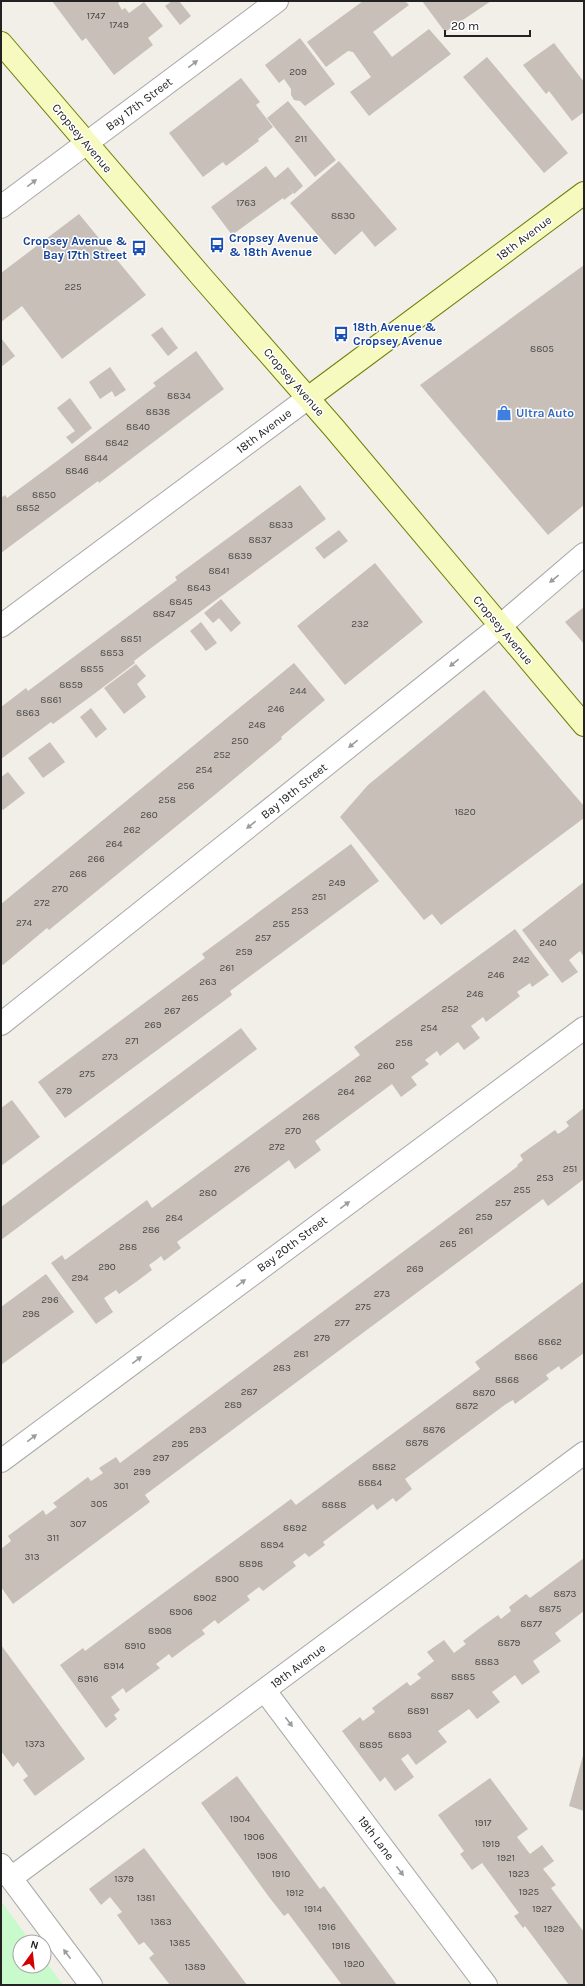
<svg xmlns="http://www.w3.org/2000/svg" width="585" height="1986" font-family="Karla,sans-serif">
	<rect width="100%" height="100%" fill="#f2efe9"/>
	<path fill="#c8facc" d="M1,1901L31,1942H20V1966H44V1959L63,1985H1Z"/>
	<g fill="#c7bfb8">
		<path d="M52,1H121L118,3L122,10L125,8L129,13L144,2L163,26L148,38L153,45L114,75L86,38L82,41Z"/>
		<path d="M172,1H179L191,16L180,25L165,6Z"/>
		<path d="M363,1H405L409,5L373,32L392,57L429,29L451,54L369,116L350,92L371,77L353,52L348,51L326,67L307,42Z"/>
		<path d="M422,1H491L445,32Z"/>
		<path d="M300,38L335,84L305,106L300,101L294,100L291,95V89L284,79L279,83L265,65Z"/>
		<path d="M554,43L584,82V112L572,121L549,91L546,94L523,65Z"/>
		<path d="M487,57L568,153L544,173L463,77Z"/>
		<path d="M241,78L260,102L256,105L273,127L258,139L259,141L226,166L223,162L203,177L169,133Z"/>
		<path d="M288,101L336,160L315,177L267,118Z"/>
		<path d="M339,161L397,229L375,247L362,231L335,255L290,203Z"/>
		<path d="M266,166L275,178L288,167L303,186L294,194L287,184L293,193L284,200L283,198L232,235L211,207Z"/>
		<path d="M79,214L146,295L62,359L22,306L1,322V273Z"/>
		<path d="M584,265V505L548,535L420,385Z"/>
		<path d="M162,327L178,348L168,356L151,335Z"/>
		<path d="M1,338L15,356L1,367Z"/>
		<path d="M196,351L224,389L99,483L98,481L1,553V498L5,495L7,498L57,461L156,386L153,383Z"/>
		<path d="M110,367L126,390L115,397L112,391L100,399L89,382Z"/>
		<path d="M70,398L92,428L72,444L66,437L75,431L57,408Z"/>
		<path d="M300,485L326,519L151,648L134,661L135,663L94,694L53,724L51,722L1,759V707L26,688L28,691L177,580L175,577Z"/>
		<path d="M339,530L348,541L324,559L315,548Z"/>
		<path d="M375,563L423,622L345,685L297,626Z"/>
		<path d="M221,599L241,623L231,632L219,618L213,623L204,613Z"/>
		<path d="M584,607V644L565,622Z"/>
		<path d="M201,622L217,643L206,651L190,631Z"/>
		<path d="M294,663L325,700L281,737L282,739L211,798L49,930L47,928L3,965L1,963V904Z"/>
		<path d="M136,664L146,676L137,684L146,697L124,714L104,688Z"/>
		<path d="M484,690L584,806V818L441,925L432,914L424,920L340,817L368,785Z"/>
		<path d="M91,708L107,729L96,738L80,717Z"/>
		<path d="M50,742L65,762L43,778L28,758Z"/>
		<path d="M8,772L25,793L3,810L1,808V777Z"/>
		<path d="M351,844L379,881L230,991L232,995L65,1118L38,1082L205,958L202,954Z"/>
		<path d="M584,882V957L580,951L569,960L578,972L562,983L522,930Z"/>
		<path d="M515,929L549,975L532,987L530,983L517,992L520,996L486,1022L483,1017L471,1026L480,1038L464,1050L458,1042L440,1056L437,1051L425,1060L429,1064L411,1077L417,1085L401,1097L392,1084L315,1141L321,1150L295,1169L289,1160L177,1242L181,1248L164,1261L161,1256L156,1260L149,1265L152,1270L136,1282L119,1294L116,1290L104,1298L113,1312L96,1324L51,1263L62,1255L65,1260L147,1200L152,1208L360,1055L354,1047Z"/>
		<path d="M241,1028L257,1049L1,1240V1207Z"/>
		<path d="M12,1100L40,1137L1,1166V1108Z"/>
		<path d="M584,1108V1179L548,1206L543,1199L286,1390L145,1495L150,1502L13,1604L1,1587V1549L11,1541L8,1536L43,1510L46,1515L57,1507L53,1503L88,1477L91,1481L103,1473L99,1468L116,1457L120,1463L278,1345L518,1166L517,1165L523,1160L520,1155L555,1130L558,1134L564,1130L569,1126L566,1122Z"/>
		<path d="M46,1274L74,1312L1,1365V1307Z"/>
		<path d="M584,1281V1353L561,1370L559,1366L546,1375L549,1379L534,1390L515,1404L513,1400L506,1404L405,1479L412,1489L396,1502L393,1498L377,1510L373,1504L323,1542L325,1545L309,1557L305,1553L293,1562L296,1566L263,1591L259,1587L247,1596L250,1600L218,1624L215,1620L202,1630L205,1634L188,1646L172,1658L169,1654L156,1664L160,1668L126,1693L123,1688L111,1697L120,1710L114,1715L117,1719L106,1728L60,1665L83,1648L85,1651L291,1499L296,1505L480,1369L475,1362Z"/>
		<path d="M584,1558V1611L555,1633L561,1641L533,1661L540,1672L522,1685L515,1675L492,1692L500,1702L477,1719L469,1709L438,1731L447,1742L416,1765L408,1754L401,1759L414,1777L395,1791L385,1777L380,1782L342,1731L360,1717L363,1721L375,1712L372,1708L407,1682L410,1686L421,1678L417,1674L434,1661L427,1652L444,1640L454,1653L466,1644L463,1641L480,1628L498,1615L501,1619L511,1611L509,1607L526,1594L530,1598Z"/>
		<path d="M1,1645L85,1759L35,1796L23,1780L28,1776L18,1762L13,1767L1,1751Z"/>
		<path d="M584,1752V1811L569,1806Z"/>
		<path d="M237,1776L320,1889L324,1886L397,1985H342L288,1913L284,1916L269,1897L201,1803Z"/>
		<path d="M490,1778L528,1829L517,1837L530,1854L542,1845L554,1861L543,1869L556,1885L551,1888L584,1932V1985H569L525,1926L523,1928L514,1916L519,1913L482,1863L472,1870L460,1854L464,1851L438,1815Z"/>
		<path d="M144,1848L211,1937L247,1985H170L149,1958L154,1954L144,1942L139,1945L117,1915L122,1912L110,1897L101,1905L89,1889Z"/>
	</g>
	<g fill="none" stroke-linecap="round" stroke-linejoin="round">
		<defs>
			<g id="street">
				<path d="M1,207L277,1"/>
				<path d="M1,626L308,398"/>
				<path d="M1,1024L500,626L584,554"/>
				<path d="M1,1461L584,1028"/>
				<path d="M265,1691L486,1985"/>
				<path d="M1,1865L91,1985"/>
				<path d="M11,1878L584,1453"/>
			</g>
			<g id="secondary">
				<path d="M1,43L200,275L334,428L584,725"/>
				<path d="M308,398L584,193"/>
			</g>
		</defs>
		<use href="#street" stroke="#a9a9a9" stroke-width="24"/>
		<use href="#secondary" stroke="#707d05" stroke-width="24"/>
		<use href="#street" stroke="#fff" stroke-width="22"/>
		<use href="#secondary" stroke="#f7fabf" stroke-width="22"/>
	</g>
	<defs><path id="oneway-solid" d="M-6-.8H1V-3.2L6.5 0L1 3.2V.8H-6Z"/></defs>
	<g fill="#9c9c9c">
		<use href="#oneway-solid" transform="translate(193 64) rotate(-37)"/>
		<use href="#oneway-solid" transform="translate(32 183) rotate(-37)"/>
		<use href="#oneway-solid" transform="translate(554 579) rotate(141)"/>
		<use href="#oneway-solid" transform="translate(454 663) rotate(141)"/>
		<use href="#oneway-solid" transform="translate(353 744) rotate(141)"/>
		<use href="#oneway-solid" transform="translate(251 825) rotate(141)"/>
		<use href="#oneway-solid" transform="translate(345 1205) rotate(-37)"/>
		<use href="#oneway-solid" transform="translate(241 1283) rotate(-37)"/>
		<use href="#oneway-solid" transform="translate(137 1360) rotate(-37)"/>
		<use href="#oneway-solid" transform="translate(32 1438) rotate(-37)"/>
		<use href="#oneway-solid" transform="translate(289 1722) rotate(53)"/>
		<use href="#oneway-solid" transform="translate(400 1871) rotate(53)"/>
		<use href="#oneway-solid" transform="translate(67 1954) rotate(-127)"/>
	</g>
	<defs>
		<symbol id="bus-bare" viewBox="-9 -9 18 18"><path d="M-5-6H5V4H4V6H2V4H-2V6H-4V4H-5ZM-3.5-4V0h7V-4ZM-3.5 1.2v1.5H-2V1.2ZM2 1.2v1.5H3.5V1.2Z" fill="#1a4fb4" stroke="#fff" stroke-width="2.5" paint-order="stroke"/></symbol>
		<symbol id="shop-bare" viewBox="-9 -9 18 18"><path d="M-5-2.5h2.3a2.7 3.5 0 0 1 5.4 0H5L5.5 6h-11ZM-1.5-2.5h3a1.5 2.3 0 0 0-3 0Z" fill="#3f7fe0" stroke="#fff" stroke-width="2.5" paint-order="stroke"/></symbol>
	</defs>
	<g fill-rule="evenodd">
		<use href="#bus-bare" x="206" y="234" width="22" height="22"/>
		<use href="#bus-bare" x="128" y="237" width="22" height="22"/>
		<use href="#bus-bare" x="330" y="323" width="22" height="22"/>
		<use href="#shop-bare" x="493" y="402" width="22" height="22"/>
	</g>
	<g text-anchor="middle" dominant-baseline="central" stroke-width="3" stroke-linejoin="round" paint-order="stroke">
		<g font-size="10" fill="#4b4948">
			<text x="96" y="16">1747</text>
			<text x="119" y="25">1749</text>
			<text x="298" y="72">209</text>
			<text x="301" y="139">211</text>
			<text x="246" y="203">1763</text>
			<text x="343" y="216">8830</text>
			<text x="73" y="287">225</text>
			<text x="542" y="349">8805</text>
			<text x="179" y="396">8834</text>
			<text x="158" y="412">8838</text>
			<text x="138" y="427">8840</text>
			<text x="117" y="443">8842</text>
			<text x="96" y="458">8844</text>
			<text x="77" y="471">8846</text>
			<text x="44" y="495">8850</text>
			<text x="28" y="508">8852</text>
			<text x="281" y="525">8833</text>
			<text x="260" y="540">8837</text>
			<text x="240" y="556">8839</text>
			<text x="219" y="571">8841</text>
			<text x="199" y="588">8843</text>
			<text x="181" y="602">8845</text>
			<text x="164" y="614">8847</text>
			<text x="360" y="624">232</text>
			<text x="131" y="639">8851</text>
			<text x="112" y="653">8853</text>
			<text x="92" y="669">8855</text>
			<text x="71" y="685">8859</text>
			<text x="298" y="691">244</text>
			<text x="51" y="700">8861</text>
			<text x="276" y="709">246</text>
			<text x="28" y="713">8863</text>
			<text x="257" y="725">248</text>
			<text x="240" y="741">250</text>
			<text x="222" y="755">252</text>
			<text x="204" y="770">254</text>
			<text x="186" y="786">256</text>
			<text x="167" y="800">258</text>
			<text x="465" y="812">1820</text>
			<text x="149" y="815">260</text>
			<text x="132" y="830">262</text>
			<text x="114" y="844">264</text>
			<text x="96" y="859">266</text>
			<text x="78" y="874">268</text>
			<text x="337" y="883">249</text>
			<text x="60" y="889">270</text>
			<text x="319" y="897">251</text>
			<text x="42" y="903">272</text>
			<text x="300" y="911">253</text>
			<text x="24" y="923">274</text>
			<text x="281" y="924">255</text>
			<text x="263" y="938">257</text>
			<text x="548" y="943">240</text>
			<text x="244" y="952">259</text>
			<text x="521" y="960">242</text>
			<text x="227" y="968">261</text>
			<text x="496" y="975">246</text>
			<text x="208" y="982">263</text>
			<text x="475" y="994">248</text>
			<text x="190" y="998">265</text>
			<text x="450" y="1009">252</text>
			<text x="172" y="1011">267</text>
			<text x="153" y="1025">269</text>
			<text x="429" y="1028">254</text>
			<text x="132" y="1041">271</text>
			<text x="404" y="1043">258</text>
			<text x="110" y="1057">273</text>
			<text x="386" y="1066">260</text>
			<text x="87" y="1074">275</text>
			<text x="363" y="1079">262</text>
			<text x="64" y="1091">279</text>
			<text x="346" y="1092">264</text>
			<text x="311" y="1117">268</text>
			<text x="293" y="1131">270</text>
			<text x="277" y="1147">272</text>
			<text x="242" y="1169">276</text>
			<text x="570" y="1169">251</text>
			<text x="545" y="1178">253</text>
			<text x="522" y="1190">255</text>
			<text x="208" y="1193">280</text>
			<text x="503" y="1203">257</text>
			<text x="484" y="1217">259</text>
			<text x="174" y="1218">284</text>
			<text x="151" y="1230">286</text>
			<text x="466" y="1231">261</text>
			<text x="448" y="1244">265</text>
			<text x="128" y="1247">288</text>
			<text x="107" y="1267">290</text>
			<text x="415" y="1269">269</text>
			<text x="80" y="1278">294</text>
			<text x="382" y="1294">273</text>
			<text x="50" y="1300">296</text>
			<text x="363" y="1307">275</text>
			<text x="31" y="1314">298</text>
			<text x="342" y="1323">277</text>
			<text x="322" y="1338">279</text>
			<text x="550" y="1342">8862</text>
			<text x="301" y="1354">281</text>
			<text x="526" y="1357">8866</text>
			<text x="282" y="1368">283</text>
			<text x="507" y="1380">8868</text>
			<text x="249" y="1392">287</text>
			<text x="484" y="1393">8870</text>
			<text x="233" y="1405">289</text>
			<text x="467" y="1406">8872</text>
			<text x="198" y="1430">293</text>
			<text x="434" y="1430">8876</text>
			<text x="417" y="1443">8878</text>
			<text x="180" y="1444">295</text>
			<text x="161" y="1458">297</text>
			<text x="384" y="1467">8882</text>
			<text x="142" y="1472">299</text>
			<text x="370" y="1483">8884</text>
			<text x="121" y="1486">301</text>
			<text x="99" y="1504">305</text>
			<text x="334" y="1505">8888</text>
			<text x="78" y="1524">307</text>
			<text x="295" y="1528">8892</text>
			<text x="53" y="1538">311</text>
			<text x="272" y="1545">8894</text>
			<text x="32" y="1557">313</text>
			<text x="251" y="1564">8898</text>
			<text x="227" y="1579">8900</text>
			<text x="565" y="1594">8873</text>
			<text x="205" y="1598">8902</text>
			<text x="550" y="1609">8875</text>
			<text x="181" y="1612">8906</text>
			<text x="531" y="1624">8877</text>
			<text x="160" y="1631">8908</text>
			<text x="509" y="1643">8879</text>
			<text x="135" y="1646">8910</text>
			<text x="487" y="1662">8883</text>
			<text x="114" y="1666">8914</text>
			<text x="463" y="1677">8885</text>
			<text x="88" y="1679">8916</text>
			<text x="442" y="1696">8887</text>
			<text x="418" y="1711">8891</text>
			<text x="400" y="1735">8893</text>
			<text x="35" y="1744">1373</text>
			<text x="371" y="1745">8895</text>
			<text x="240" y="1819">1904</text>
			<text x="483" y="1823">1917</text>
			<text x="254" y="1837">1906</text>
			<text x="491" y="1844">1919</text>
			<text x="267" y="1856">1908</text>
			<text x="506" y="1858">1921</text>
			<text x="281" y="1874">1910</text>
			<text x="519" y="1874">1923</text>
			<text x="124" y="1879">1379</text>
			<text x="529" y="1892">1925</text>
			<text x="295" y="1893">1912</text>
			<text x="146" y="1898">1381</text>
			<text x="313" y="1909">1914</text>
			<text x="542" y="1909">1927</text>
			<text x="161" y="1922">1383</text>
			<text x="327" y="1927">1916</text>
			<text x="554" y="1929">1929</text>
			<text x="180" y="1943">1385</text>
			<text x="341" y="1946">1918</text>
			<text x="354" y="1964">1920</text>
			<text x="195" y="1967">1389</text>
		</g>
		<g font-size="12" fill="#222" stroke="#fff">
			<text transform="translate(139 104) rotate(-37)">Bay 17th Street</text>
			<text transform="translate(82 138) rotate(50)">Cropsey Avenue</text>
			<text transform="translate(524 238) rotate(-37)">18th Avenue</text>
			<text transform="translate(294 382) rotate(49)">Cropsey Avenue</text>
			<text transform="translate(264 431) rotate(-37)">18th Avenue</text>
			<text transform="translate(503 630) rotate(50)">Cropsey Avenue</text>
			<text transform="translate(294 791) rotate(-39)">Bay 19th Street</text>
			<text transform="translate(292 1244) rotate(-37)">Bay 20th Street</text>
			<text transform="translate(298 1666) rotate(-37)">19th Avenue</text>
			<text transform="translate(376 1838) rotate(53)">19th Lane</text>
		</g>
		<g font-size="12" font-weight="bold" fill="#164399" stroke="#fff" text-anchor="start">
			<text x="229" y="238">Cropsey Avenue<tspan x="229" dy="14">&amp; 18th Avenue</tspan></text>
			<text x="127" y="241" text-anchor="end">Cropsey Avenue &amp;<tspan x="127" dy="14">Bay 17th Street</tspan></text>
			<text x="353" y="327">18th Avenue &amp;<tspan x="353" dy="14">Cropsey Avenue</tspan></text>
		</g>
		<g font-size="12" font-weight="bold" fill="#366cbe" stroke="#fff" text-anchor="start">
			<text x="516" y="413">Ultra Auto</text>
		</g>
	</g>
	<rect width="585" height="1986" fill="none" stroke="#222222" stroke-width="4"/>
	<g transform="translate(32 1954) rotate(15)"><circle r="19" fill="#ffffff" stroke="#a7a7a7"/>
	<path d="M0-3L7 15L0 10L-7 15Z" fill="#d40000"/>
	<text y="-6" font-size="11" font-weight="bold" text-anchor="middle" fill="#222222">N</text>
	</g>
	<path d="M445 30v6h85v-6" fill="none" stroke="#222222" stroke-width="2"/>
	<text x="451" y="30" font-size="12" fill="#222222" stroke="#ffffff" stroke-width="3" paint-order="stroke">20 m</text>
</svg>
